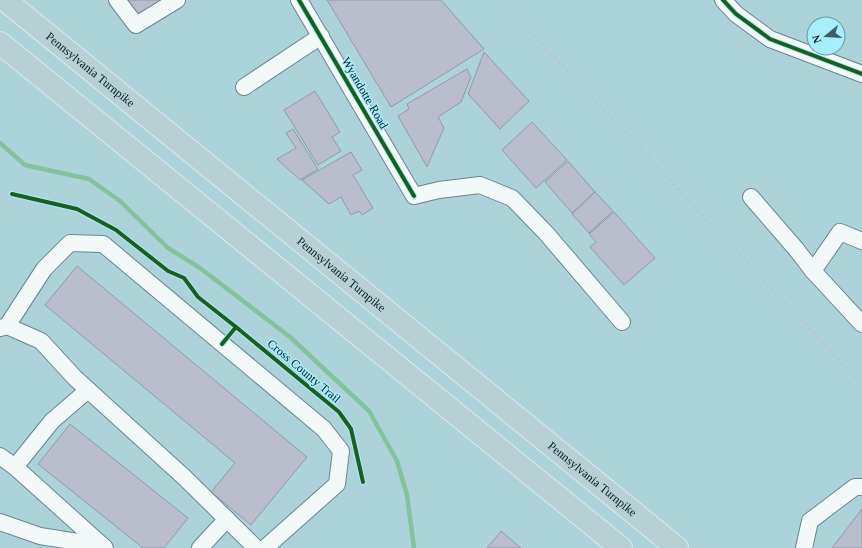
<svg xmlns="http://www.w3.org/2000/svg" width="862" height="548" font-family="'Times New Roman',serif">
	<rect width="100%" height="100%" fill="#add3da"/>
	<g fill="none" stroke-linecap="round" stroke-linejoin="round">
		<path stroke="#82c29c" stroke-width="4.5" d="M0,143L25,165L89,179L120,201L168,248L200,268L290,337L369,411L397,461L407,495L414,548"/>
	</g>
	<g fill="#b8bccb" stroke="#909aa4">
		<path d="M128,0H173L140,20Z"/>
		<path d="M327,0H441L484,49L391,107Z"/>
		<path d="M484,52L529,101L500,129L468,94Z"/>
		<path d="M467,69L471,77L461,102L438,117L444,128L427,167L398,116L409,109L407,104Z"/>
		<path d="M315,91L340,132L332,137L341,151L318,165L284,110Z"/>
		<path d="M532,122L567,160L536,188L502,150Z"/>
		<path d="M293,129L318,169L300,180L277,159L296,148L286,133Z"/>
		<path d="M351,152L362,170L353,175L373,208L362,215L359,211L351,215L341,197L329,204L302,180Z"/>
		<path d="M568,161L595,192L572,213L545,182Z"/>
		<path d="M595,192L613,211L589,233L572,214Z"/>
		<path d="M614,212L655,258L624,285L590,247L596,242L589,234Z"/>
		<path d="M77,266L307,457L251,525L211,492L235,463L45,305Z"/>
		<path d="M70,424L188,518L164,548H143L38,464Z"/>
		<path d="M862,509V548H832Z"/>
		<path d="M501,531L521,548H487Z"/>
	</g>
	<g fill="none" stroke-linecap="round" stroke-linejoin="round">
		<defs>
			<g id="minor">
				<path d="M117,0L136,25L177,0"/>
				<path d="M299,0L414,196L439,190L480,185L512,198L546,233L622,322"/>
				<path d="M723,0L736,14L770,39L862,74"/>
				<path d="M244,87L321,36"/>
				<path d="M751,197L796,249L813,271"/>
				<path d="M862,241L840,232L813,271L862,324"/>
				<path d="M7,326L41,341L75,378L185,478L256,548"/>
				<path d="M0,328L7,326L44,269L70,243L103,244L324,429L341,451L337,484L265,548"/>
				<path d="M0,456L15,467L105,548"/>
				<path d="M15,467L52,421L88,390"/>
				<path d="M0,522L40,536L103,546"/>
				<path d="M200,548L227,519"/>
				<path d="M804,548L810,521L855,487H862"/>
			</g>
			<g id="highway">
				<path id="s1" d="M5,0L677,548"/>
				<path d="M0,43L621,548"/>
			</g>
		</defs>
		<use href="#minor" stroke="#67878c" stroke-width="18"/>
		<use href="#highway" stroke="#daebee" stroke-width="24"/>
		<use href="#minor" stroke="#f3f8f9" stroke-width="16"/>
		<use href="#highway" stroke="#b7d0d3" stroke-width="22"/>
		<path stroke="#bac5c7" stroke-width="3" stroke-dasharray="2 4" stroke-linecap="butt" d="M501,0L862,385"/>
		<defs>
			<g id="cycleway">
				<path d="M299,0L414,196"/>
				<path d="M723,0L736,14L770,39L862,74"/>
				<path d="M12,194L77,209L116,230L168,271L184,278L198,297L236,327"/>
				<path d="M222,344L236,327L339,412L351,429L363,482"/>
			</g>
		</defs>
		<use href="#cycleway" stroke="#a7edfa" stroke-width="6"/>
		<use href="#cycleway" stroke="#1b5e20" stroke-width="4"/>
	</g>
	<g text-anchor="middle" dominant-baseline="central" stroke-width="3" stroke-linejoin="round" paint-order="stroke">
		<g font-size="12" fill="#021f24" stroke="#a7edfa">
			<text stroke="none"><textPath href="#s1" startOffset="110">Pennsylvania Turnpike</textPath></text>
			<text transform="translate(365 93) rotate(60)">Wyandotte Road</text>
			<text stroke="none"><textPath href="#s1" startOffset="434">Pennsylvania Turnpike</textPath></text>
			<text transform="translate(304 371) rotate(40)">Cross County Trail</text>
			<text stroke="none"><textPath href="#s1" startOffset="758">Pennsylvania Turnpike</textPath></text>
		</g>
	</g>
	<g transform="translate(826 36) rotate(252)"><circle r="19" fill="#a7edfa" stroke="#659ba4"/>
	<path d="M0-3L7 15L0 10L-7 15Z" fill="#3e5e64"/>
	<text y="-6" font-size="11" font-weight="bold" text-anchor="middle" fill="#021f24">N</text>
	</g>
</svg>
